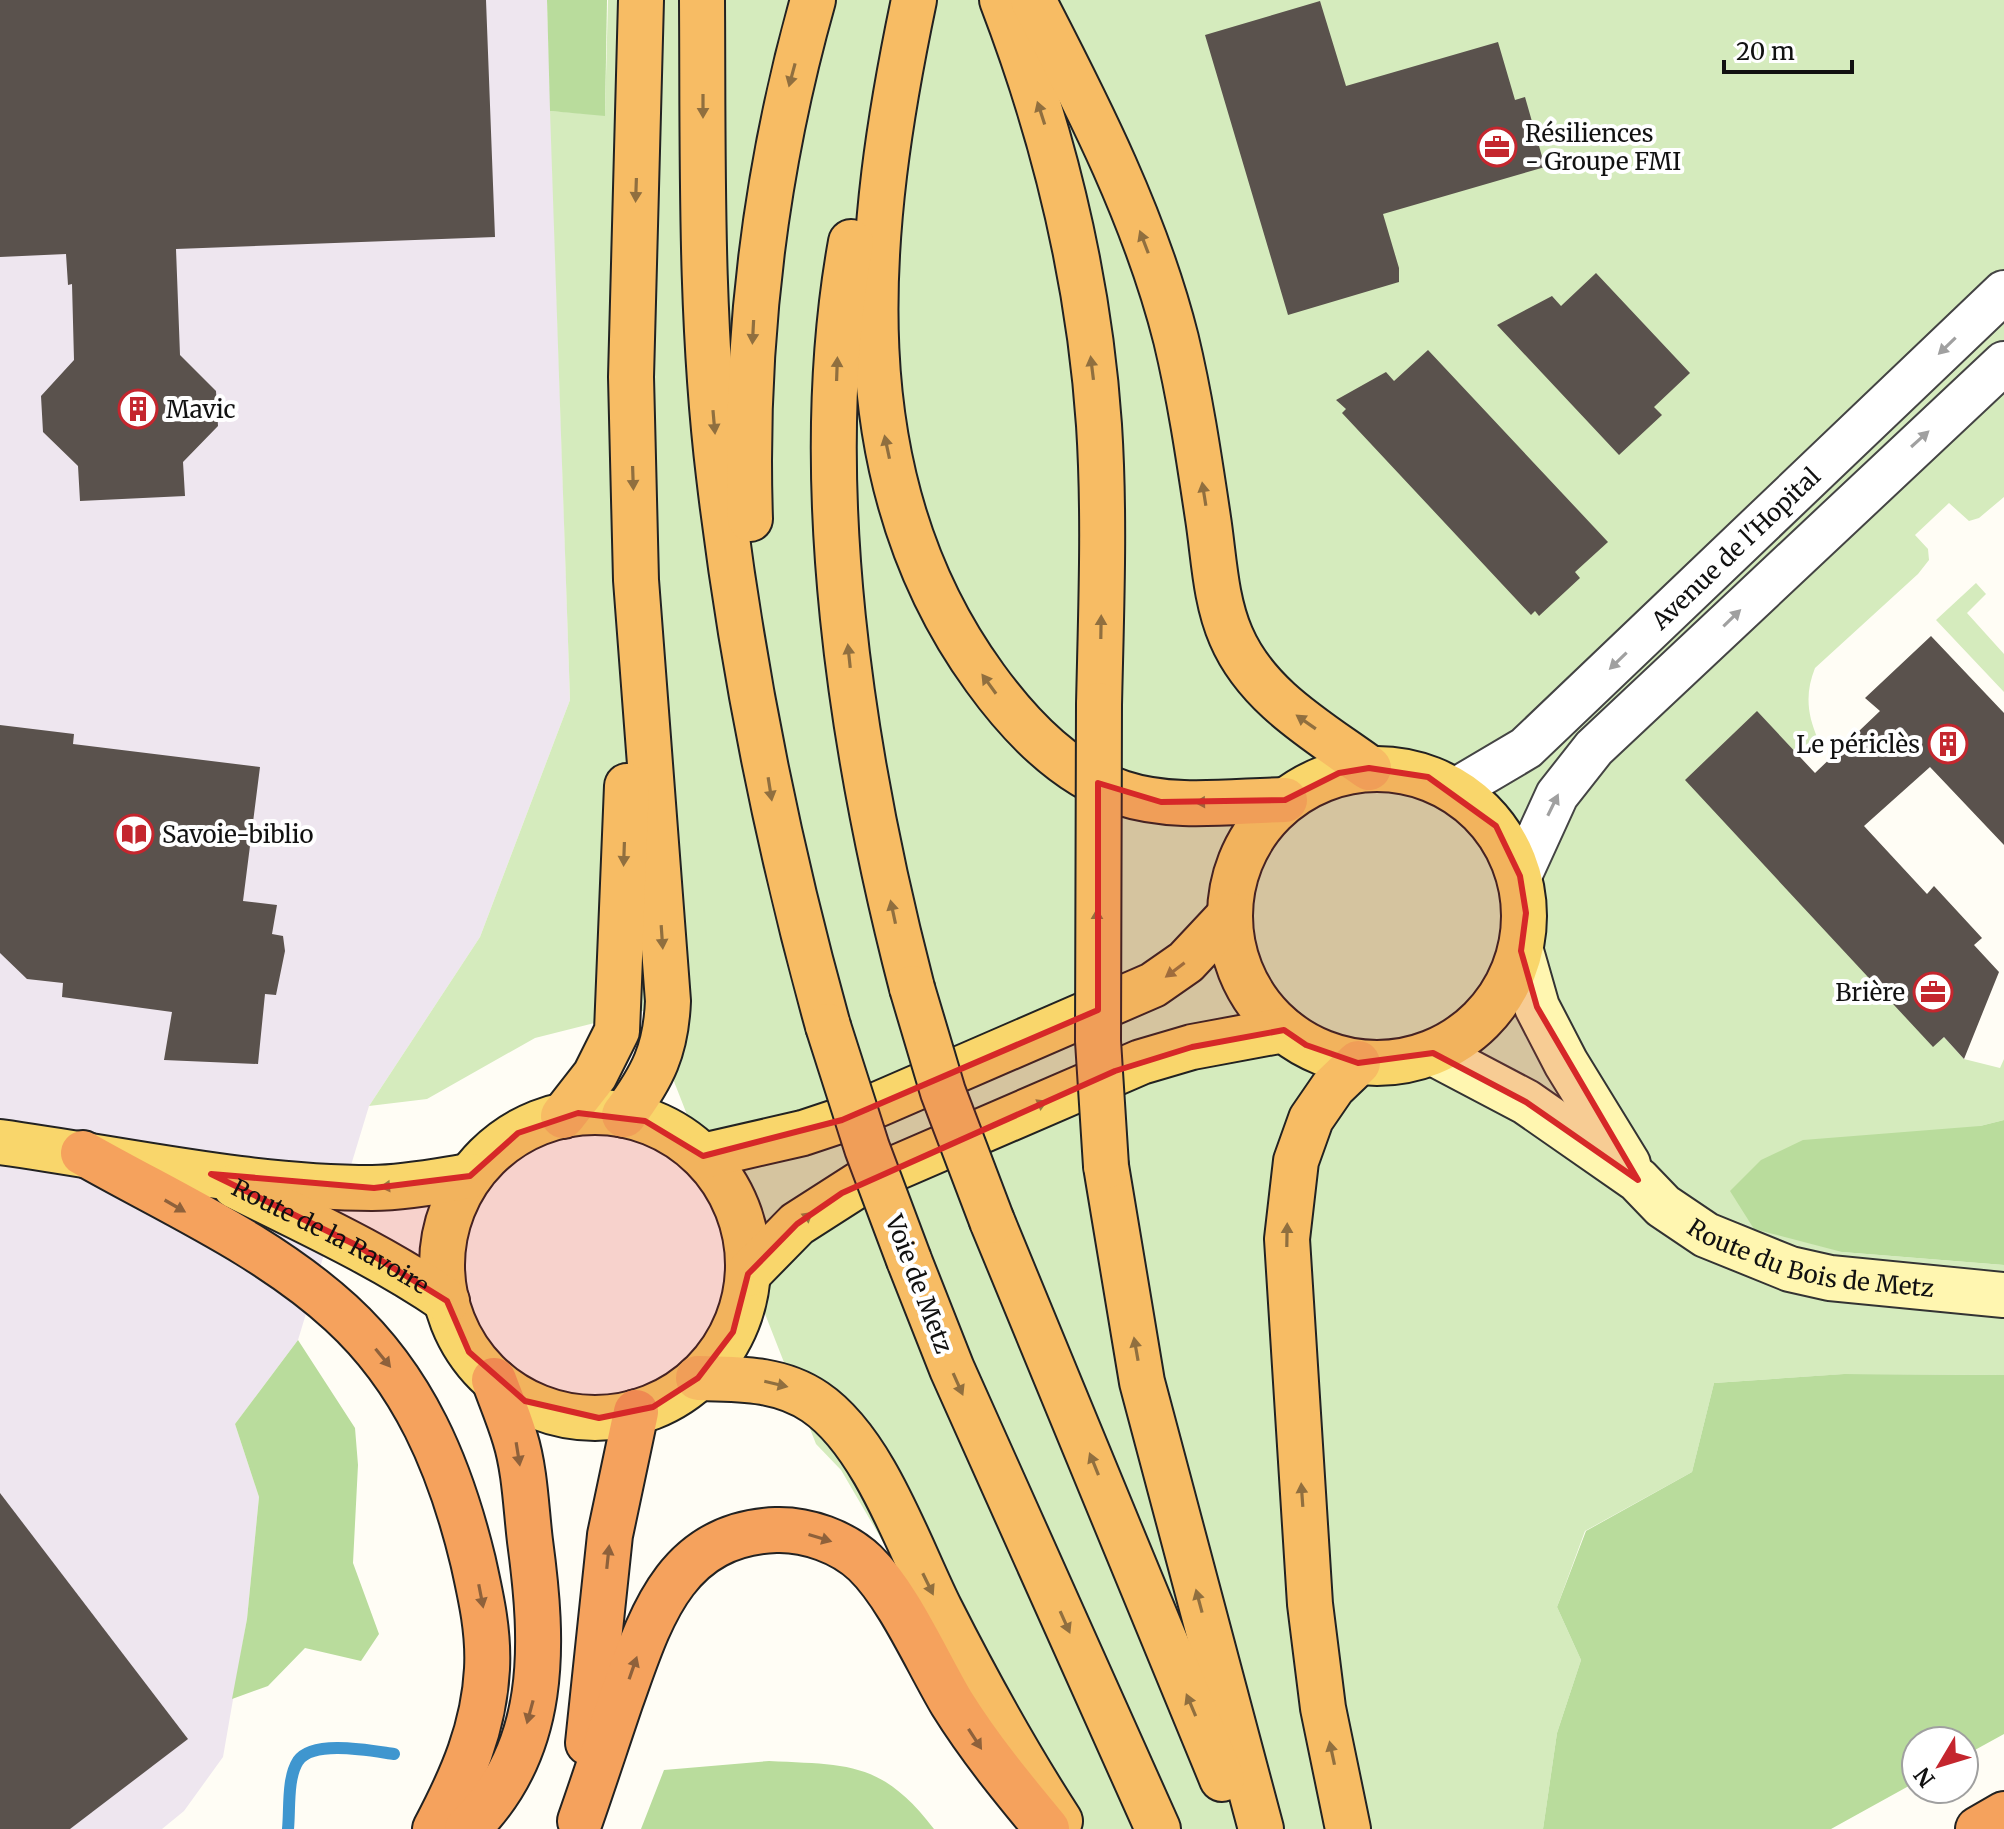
<svg xmlns="http://www.w3.org/2000/svg" width="2004" height="1829" font-family="Merriweather,serif">
	<rect width="100%" height="100%" fill="#fffdf5"/>
	<path fill="#eee6ef" d="M0,0H547L570,700L480,937L369,1106L298,1340L235,1424L259,1497L247,1619L223,1757L184,1811L162,1829H0Z"/>
	<g fill="#d5ebbd">
		<path d="M608,0H2004V497L1979,518L1969,521L1949,503L1915,535L1928,549L1929,560L1918,574L1815,668C1805,693 1807,714 1818,739L1799,756L1757,712L1933,1046L1944,1037L1964,1059L2000,1068L2004,1059V1120L1980,1126L1842,1252L2004,1265V1375L1845,1374L1714,1383L1692,1472L1585,1531L1557,1607L1581,1660L1557,1733L1543,1829H1051L841,1470L816,1444L646,1010L535,1038L427,1099L369,1106L480,937L570,700L550,111L605,115Z"/>
		<path d="M1976,583L1986,594L1967,613L2004,654V692L1936,620Z"/>
	</g>
	<g fill="#b9dc9c">
		<path d="M547,0H607L605,116L550,111Z"/>
		<path d="M2004,1120V1265L1842,1252L1754,1229L1730,1191L1761,1160L1803,1140L1980,1126Z"/>
		<path d="M298,1340L355,1428L358,1465L353,1563L379,1634L361,1661L305,1648L268,1686L232,1699L247,1619L259,1497L235,1424Z"/>
		<path d="M1844,1374L2004,1375V1734L1964,1756V1741H1916V1782L1831,1829H1543L1557,1733L1581,1660L1557,1607L1586,1531L1692,1472L1714,1383Z"/>
		<path d="M769,1761C848,1765 882,1761 934,1829H641L664,1770Z"/>
	</g>
	<g fill="none" stroke-linecap="round" stroke-linejoin="round">
		<path stroke="#3f96cf" stroke-width="12" d="M288,1829C290,1809 287,1778 298,1761C313,1739 372,1751 394,1754"/>
	</g>
	<g fill="#5a524d">
		<path d="M0,0H486L495,237L176,249L180,355L216,391L218,426L183,462L185,496L80,501L78,466L43,432L41,396L74,360L72,284L68,285L66,254L0,257Z"/>
		<path d="M1320,1L1346,86L1498,42L1515,100L1525,97L1545,167L1383,214L1399,268V282L1288,315L1205,35Z"/>
		<path d="M1596,273L1690,373L1654,407L1662,415L1619,455L1497,325L1552,296L1561,306Z"/>
		<path d="M1428,350L1608,542L1575,572L1580,578L1539,616L1535,611L1531,615L1342,413L1346,409L1336,400L1386,372L1394,381Z"/>
		<path d="M1931,636L2004,713V845L1930,767L1864,826L1927,894L1934,886L1982,938L1974,945L1999,972L1964,1059L1944,1037L1933,1047L1685,780L1757,711L1815,773L1880,711L1865,698Z"/>
		<path d="M0,725L74,734L73,744L260,767L243,901L277,905L272,934L283,936L285,951L276,995L265,994L258,1064L164,1060L172,1012L62,997L63,983L27,979L0,953Z"/>
		<path d="M0,1493L188,1739L70,1829H0Z"/>
	</g>
	<g fill="none" stroke-linecap="round" stroke-linejoin="round">
		<defs>
			<g id="tertiary">
				<path id="s1" d="M1455,790L1526,748L2004,292"/>
				<path d="M1520,876L1557,795L1594,748L2004,363"/>
			</g>
			<g id="secondary">
				<path d="M1521,951L1537,1007L1566,1063L1628,1164"/>
				<path id="s2" d="M1433,1053L1526,1102L1638,1180L1663,1206L1706,1235L1790,1269L1830,1278L2004,1295"/>
			</g>
			<g id="primary">
				<circle cx="1377" cy="916" r="147"/>
				<circle cx="595" cy="1265" r="153"/>
				<path d="M0,1142C123,1159 248,1188 372,1188C405,1188 438,1181 470,1176"/>
				<path d="M703,1156L803,1133L842,1120L1153,985L1186,962L1230,915"/>
				<path id="s3" d="M235,1186C307,1222 380,1255 447,1301"/>
				<path d="M748,1274L797,1224L861,1183L1141,1062L1192,1047L1284,1030"/>
			</g>
			<g id="trunk">
				<path d="M702,0C703,158 700,319 719,476C741,662 778,847 828,1026"/>
				<path d="M914,0C866,229 838,476 985,678C1019,725 1065,774 1122,793C1173,810 1232,801 1285,800"/>
				<path d="M1002,0C1054,136 1089,279 1099,425C1105,518 1101,612 1099,705"/>
				<path d="M1033,0C1089,108 1146,220 1176,339C1190,397 1199,458 1208,518C1214,557 1215,599 1231,636C1257,697 1318,731 1369,768"/>
				<path d="M851,242C808,479 852,757 912,988"/>
				<path d="M750,519C744,343 765,170 813,0"/>
				<path d="M624,1115C653,1076 666,1050 668,1001L636,580L631,377L641,0"/>
				<path d="M563,1116L595,1075L617,1031L627,786"/>
				<path d="M1106,1166L1142,1382L1261,1829"/>
				<path d="M992,1221L1222,1779"/>
				<path d="M909,1260L952,1369L1158,1829"/>
				<path d="M698,1378C740,1379 780,1378 815,1402C874,1442 909,1547 940,1609C977,1682 1016,1753 1060,1821"/>
				<path d="M1348,1829L1323,1708L1310,1604L1287,1239L1296,1161L1311,1119L1333,1087L1358,1063"/>
			</g>
			<g id="motorway">
				<path d="M83,1153C169,1202 267,1245 341,1313C414,1380 450,1466 473,1561C481,1597 489,1632 487,1669C484,1728 462,1778 435,1829"/>
				<path d="M588,1743L610,1535L636,1412"/>
				<path d="M580,1821C594,1781 607,1741 621,1700C650,1619 674,1534 776,1530C807,1529 843,1542 865,1563C899,1596 927,1661 952,1703C980,1748 1013,1788 1047,1829"/>
				<path d="M467,1829C549,1750 544,1644 530,1541C526,1508 525,1470 515,1438C509,1418 501,1399 494,1380"/>
				<path d="M1978,1829L2004,1814"/>
			</g>
		</defs>
		<use href="#tertiary" stroke="#444" stroke-width="46"/>
		<use href="#secondary" stroke="#333" stroke-width="48"/>
		<use href="#primary" stroke="#222" stroke-width="48"/>
		<use href="#trunk" stroke="#222" stroke-width="48"/>
		<use href="#motorway" stroke="#222" stroke-width="48"/>
		<use href="#tertiary" stroke="#fff" stroke-width="42"/>
		<use href="#secondary" stroke="#fff6b0" stroke-width="44"/>
		<use href="#primary" stroke="#f9d66b" stroke-width="44"/>
		<use href="#trunk" stroke="#f7bc64" stroke-width="44"/>
		<use href="#motorway" stroke="#f5a25d" stroke-width="44"/>
		<defs>
			<g id="trunk-bridge">
				<path d="M1099,705L1098,1041L1106,1166"/>
				<path d="M912,988L943,1092L992,1221"/>
				<path d="M828,1026L867,1148L909,1260"/>
			</g>
		</defs>
		<use href="#trunk-bridge" stroke="#222" stroke-width="48" stroke-linecap="butt"/>
		<use href="#trunk-bridge" stroke="#f7bc64" stroke-width="44"/>
	</g>
	<defs><path id="oneway-solid" d="M-6-.8H1V-3.2L6.5 0L1 3.2V.8H-6Z" transform="scale(2)"/></defs>
	<g fill="#906f3f">
		<use href="#oneway-solid" transform="translate(792 75) rotate(105)"/>
		<use href="#oneway-solid" transform="translate(703 106) rotate(90)"/>
		<use href="#oneway-solid" transform="translate(1041 113) rotate(-108)"/>
		<use href="#oneway-solid" transform="translate(636 190) rotate(92)"/>
		<use href="#oneway-solid" transform="translate(1144 242) rotate(-111)"/>
		<use href="#oneway-solid" transform="translate(753 332) rotate(93)"/>
		<use href="#oneway-solid" transform="translate(1092 368) rotate(-97)"/>
		<use href="#oneway-solid" transform="translate(837 369) rotate(-88)"/>
		<use href="#oneway-solid" transform="translate(714 422) rotate(85)"/>
		<use href="#oneway-solid" transform="translate(887 447) rotate(-102)"/>
		<use href="#oneway-solid" transform="translate(633 478) rotate(88)"/>
		<use href="#oneway-solid" transform="translate(1204 494) rotate(-99)"/>
		<use href="#oneway-solid" transform="translate(1101 627) rotate(-89)"/>
		<use href="#oneway-solid" transform="translate(849 656) rotate(-96)"/>
		<use href="#oneway-solid" transform="translate(989 684) rotate(-126)"/>
		<use href="#oneway-solid" transform="translate(1306 722) rotate(-145)"/>
		<use href="#oneway-solid" transform="translate(770 789) rotate(81)"/>
		<use href="#oneway-solid" transform="translate(1207 802) rotate(178)"/>
		<use href="#oneway-solid" transform="translate(624 854) rotate(92)"/>
		<use href="#oneway-solid" transform="translate(893 912) rotate(-102)"/>
		<use href="#oneway-solid" transform="translate(1097 921) rotate(-90)"/>
		<use href="#oneway-solid" transform="translate(662 937) rotate(86)"/>
		<use href="#oneway-solid" transform="translate(1287 1235) rotate(-89)"/>
		<use href="#oneway-solid" transform="translate(1136 1349) rotate(-100)"/>
		<use href="#oneway-solid" transform="translate(776 1384) rotate(13)"/>
		<use href="#oneway-solid" transform="translate(958 1384) rotate(66)"/>
		<use href="#oneway-solid" transform="translate(1094 1464) rotate(-112)"/>
		<use href="#oneway-solid" transform="translate(1302 1495) rotate(-94)"/>
		<use href="#oneway-solid" transform="translate(928 1584) rotate(64)"/>
		<use href="#oneway-solid" transform="translate(1199 1601) rotate(-105)"/>
		<use href="#oneway-solid" transform="translate(1065 1622) rotate(66)"/>
		<use href="#oneway-solid" transform="translate(1191 1705) rotate(-113)"/>
		<use href="#oneway-solid" transform="translate(1332 1753) rotate(-102)"/>
	</g>
	<g fill="#a0a0a0">
		<use href="#oneway-solid" transform="translate(1947 346) rotate(136)"/>
		<use href="#oneway-solid" transform="translate(1920 439) rotate(-42)"/>
		<use href="#oneway-solid" transform="translate(1732 618) rotate(-44)"/>
		<use href="#oneway-solid" transform="translate(1618 661) rotate(136)"/>
		<use href="#oneway-solid" transform="translate(1553 805) rotate(-64)"/>
	</g>
	<g fill="#917d42">
		<use href="#oneway-solid" transform="translate(1175 970) rotate(143)"/>
		<use href="#oneway-solid" transform="translate(1036 1106) rotate(-24)"/>
		<use href="#oneway-solid" transform="translate(392 1186) rotate(175)"/>
		<use href="#oneway-solid" transform="translate(803 1220) rotate(-39)"/>
	</g>
	<g fill="#8e613b">
		<use href="#oneway-solid" transform="translate(175 1206) rotate(30)"/>
		<use href="#oneway-solid" transform="translate(383 1358) rotate(51)"/>
		<use href="#oneway-solid" transform="translate(518 1454) rotate(81)"/>
		<use href="#oneway-solid" transform="translate(820 1538) rotate(17)"/>
		<use href="#oneway-solid" transform="translate(608 1557) rotate(-84)"/>
		<use href="#oneway-solid" transform="translate(481 1596) rotate(79)"/>
		<use href="#oneway-solid" transform="translate(633 1668) rotate(-71)"/>
		<use href="#oneway-solid" transform="translate(530 1712) rotate(105)"/>
		<use href="#oneway-solid" transform="translate(975 1739) rotate(57)"/>
	</g>
	<path fill="#d62828" fill-opacity="0.2" stroke="#d62828" stroke-width="6" stroke-linejoin="round" d="M1369,768L1428,777L1496,826L1520,876L1526,913L1521,951L1537,1007L1638,1180L1526,1102L1433,1053L1358,1063L1306,1045L1284,1030L1192,1047L1115,1071L842,1193L797,1224L748,1274L733,1332L698,1378L653,1407L599,1418L525,1401L469,1352L447,1301L356,1245L211,1174L374,1188L470,1176L518,1133L578,1113L645,1121L703,1156L842,1120L1098,1010V783L1161,802L1285,800L1339,773Z"/>
	<defs>
		<symbol id="office-ring" viewBox="-11 -11 22 22"><circle r="9.5" fill="#fff" stroke="#c4262e" stroke-width="1.5"/><path d="M-6-3h4V-5.5h4V-3h4V5H-6ZM-1-4.5V-3h2v-1.5ZM-6 0V1H6V0Z" fill="#c4262e"/></symbol>
		<symbol id="building-ring" viewBox="-11 -11 22 22"><circle r="9.5" fill="#fff" stroke="#c4262e" stroke-width="1.5"/><path d="M-4-6H4V6H1V3H-1V6H-4ZM-2.5-4.3h1.7v1.8h-1.7ZM.8-4.3h1.7v1.8H.8ZM-2.5-1h1.7V.8h-1.7ZM.8-1h1.7V.8H.8Z" fill="#c4262e"/></symbol>
		<symbol id="library-ring" viewBox="-11 -11 22 22"><circle r="9.5" fill="#fff" stroke="#c4262e" stroke-width="1.5"/><path d="M-6-4Q-3-5.5-.7-3.5V5Q-3 3-6 4ZM6-4Q3-5.5 .7-3.5V5Q3 3 6 4Z" fill="#c4262e"/></symbol>
	</defs>
	<g fill-rule="evenodd">
		<use href="#office-ring" x="1475" y="125" width="44" height="44"/>
		<use href="#building-ring" x="116" y="387" width="44" height="44"/>
		<use href="#building-ring" x="1926" y="722" width="44" height="44"/>
		<use href="#library-ring" x="112" y="812" width="44" height="44"/>
		<use href="#office-ring" x="1911" y="970" width="44" height="44"/>
	</g>
	<g text-anchor="middle" dominant-baseline="central" stroke-width="8" stroke-linejoin="round" paint-order="stroke">
		<g font-size="24" fill="#111" stroke="#fff" text-anchor="start">
			<text x="1525" y="133">Résiliences<tspan x="1525" dy="28">- Groupe FMI</tspan></text>
			<text x="166" y="409">Mavic</text>
			<text x="1920" y="744" text-anchor="end">Le périclès</text>
			<text x="162" y="834">Savoie-biblio</text>
			<text x="1905" y="992" text-anchor="end">Brière</text>
		</g>
		<g font-size="24" fill="#111" stroke="#fff">
			<text stroke="none"><textPath href="#s1" startOffset="372">Avenue de l'Hopital</textPath></text>
			<text stroke="none"><textPath href="#s3" startOffset="108">Route de la Ravoire</textPath></text>
			<text stroke="none"><textPath href="#s2" startOffset="438">Route du Bois de Metz</textPath></text>
			<text transform="translate(919 1284) rotate(69)">Voie de Metz</text>
		</g>
	</g>
	<g transform="translate(1940 1765) rotate(232)"><circle r="38" fill="#ffffff" stroke="#a0a0a0" stroke-width="2"/>
	<path d="M0-6L14 30L0 20L-14 30Z" fill="#c4262e"/>
	<text y="-12" font-size="22" font-weight="bold" text-anchor="middle" fill="#111111">N</text>
	</g>
	<path d="M1724 60v12h128v-12" fill="none" stroke="#111111" stroke-width="4"/>
	<text x="1736" y="60" font-size="24" fill="#111111" stroke="#ffffff" stroke-width="6" paint-order="stroke">20 m</text>
</svg>
